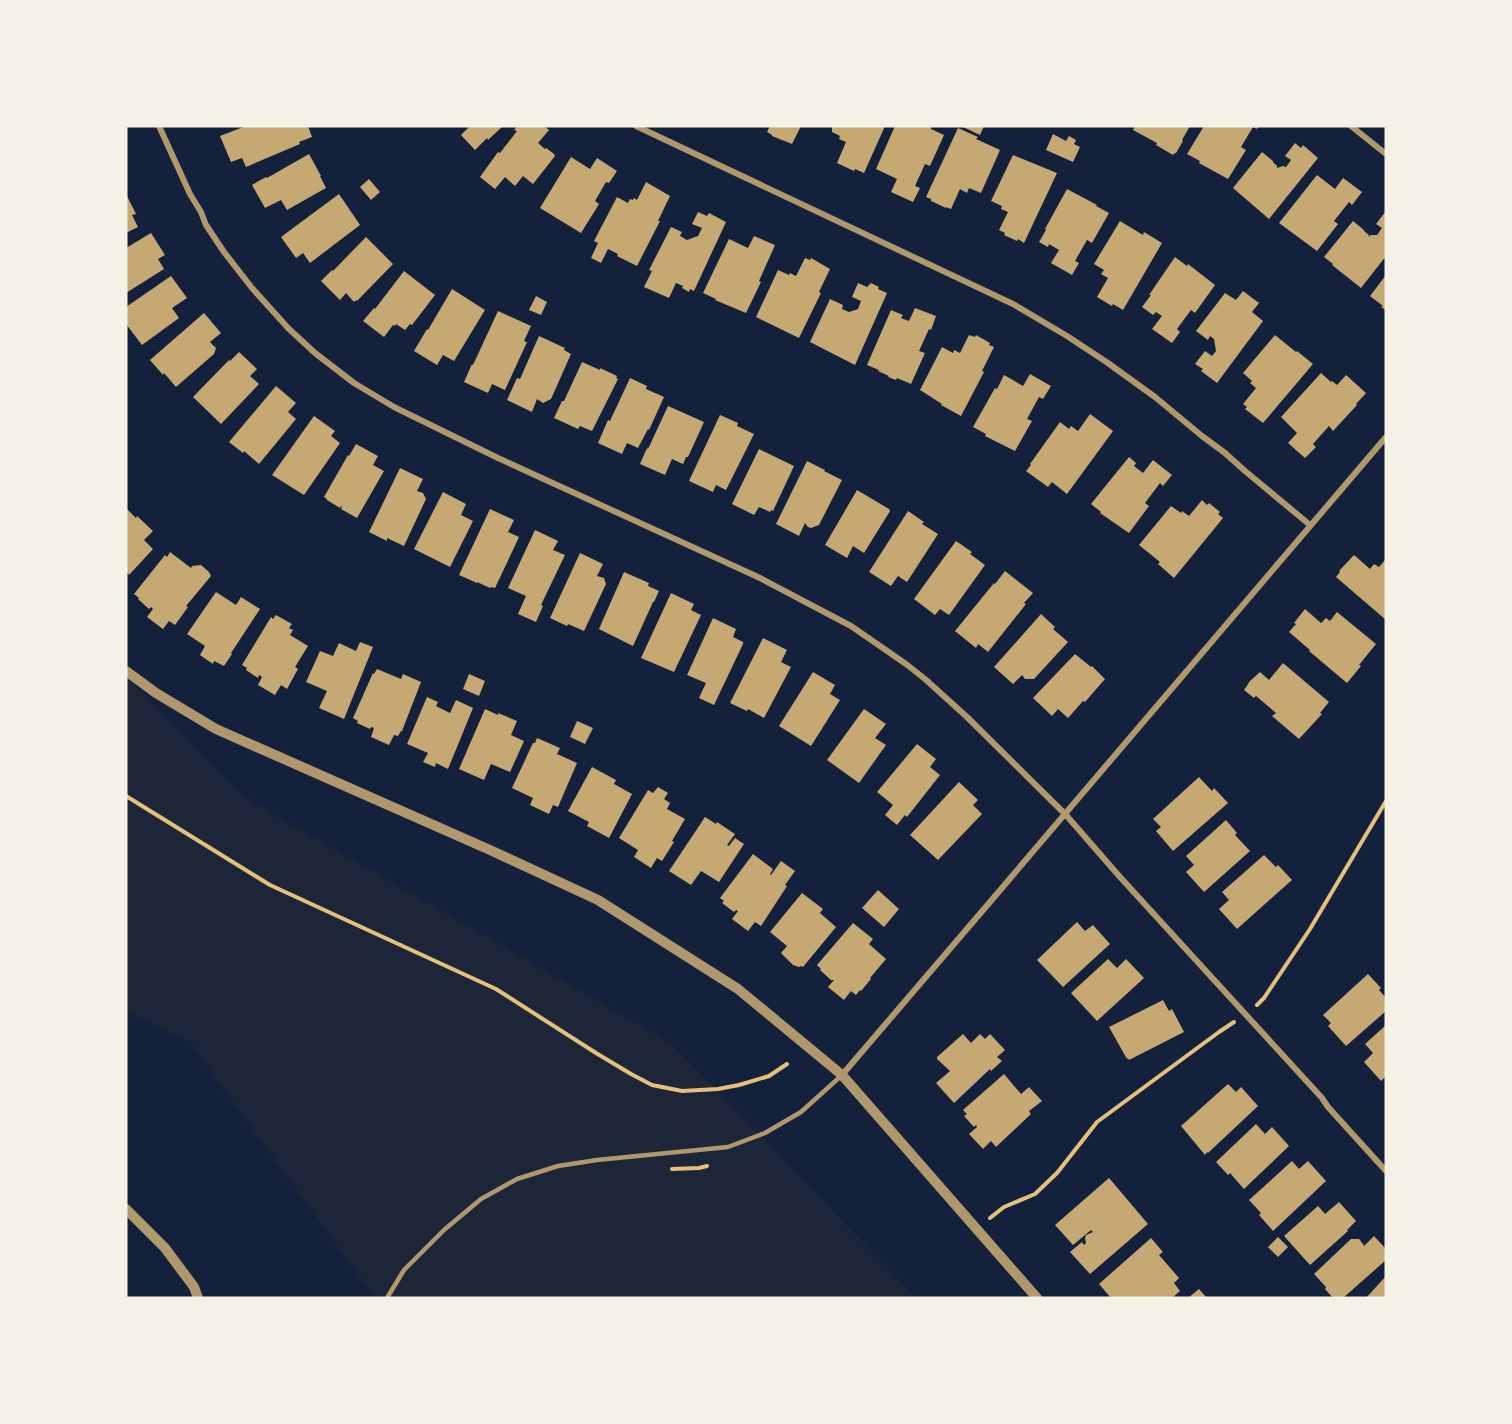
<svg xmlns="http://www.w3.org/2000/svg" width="1512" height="1424" font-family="'Roboto Condensed',sans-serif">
	<rect width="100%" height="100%" fill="#14213d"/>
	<path fill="#1d2539" d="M126,675L242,796L671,1043L917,1298H375L190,1042L126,1012Z"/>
	<g fill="#c6a872">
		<path d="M246,126H308L312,137L299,142L300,144L246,167L242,158L231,162L220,136Z"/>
		<path d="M468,126H503L488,140L487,138L475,150L461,135L469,127Z"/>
		<path d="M517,126H544L549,130L538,143L545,149L546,148L554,154L555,156L533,184L523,176L515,186L505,177L495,189L480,177L498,152L500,153L517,131L514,130Z"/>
		<path d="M770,126H801L792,144L772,136V135L767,132Z"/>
		<path d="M832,126H885L864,173L855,169L854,171L837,163L846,142L839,139L840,136L832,132Z"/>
		<path d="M895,126H931V129L944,135L930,166L925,164L915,186L920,188L913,202L891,192L897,179L876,169Z"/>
		<path d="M961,126H984L980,135Z"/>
		<path d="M1135,126H1190L1182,140L1183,141L1176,153H1175L1173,155L1156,145L1157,143L1133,130Z"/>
		<path d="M1204,126H1259L1257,129L1253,127L1241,147L1246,150L1228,179L1199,163L1200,161L1187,154Z"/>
		<path d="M958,128L978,137L976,139L1000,150L981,193L969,188L967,193L960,189L951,209L946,207V208L931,201V199L926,197Z"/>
		<path d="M1053,134L1066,141L1069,136L1076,140L1074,144L1080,147L1073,162L1046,150Z"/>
		<path d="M1295,143L1301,148L1303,145L1318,158L1269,219L1233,188L1262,152L1273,161V162L1277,166V168L1283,166L1286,167L1291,160L1285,156Z"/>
		<path d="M309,154L321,176H320L326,188L287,210L281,200L265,208L252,185L266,177L267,178Z"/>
		<path d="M1013,155L1057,173L1024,243L1018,239L1017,241L1004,235L1005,233L999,230L1008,212L1001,209L1002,206L991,201Z"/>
		<path d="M571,157L590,169L597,158L617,171L609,183L606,182L595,201L599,204L581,233L540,208Z"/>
		<path d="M1317,175L1335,189L1343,178L1362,192L1352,205L1349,202L1334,221L1338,224L1317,251L1279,223Z"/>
		<path d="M369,179L380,192L371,200L360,187Z"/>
		<path d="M646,182L670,196L658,221H660L637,266L617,256L618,254L608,249L601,263L591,258L598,243L594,241L617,197L628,203L630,199L633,200L634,198L637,200Z"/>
		<path d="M1067,189L1097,205L1096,206L1109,213L1092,243L1087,240L1075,261L1079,263L1072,275L1051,263L1059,250L1049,244L1048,247L1039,242L1046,230L1045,229Z"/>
		<path d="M126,194L136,214L132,215L138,227L126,233Z"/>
		<path d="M339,194L360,225L310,263L303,253L296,258L281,237Z"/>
		<path d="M1386,211V256L1361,288L1332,265L1333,264L1324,257L1353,221L1364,230V231L1369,235L1368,237L1371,235H1377L1382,228L1376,224Z"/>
		<path d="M698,212L707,216L709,213L726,222L694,291L690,289L689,292L682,288L683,286L676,283L669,298L644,287L652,271L649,270L671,227L682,232L680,236L687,240L698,236L702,228L692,224Z"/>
		<path d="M1120,221L1143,235L1144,232L1162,243L1123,310L1113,304L1112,306L1097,297L1108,278L1101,274L1104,270L1094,264Z"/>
		<path d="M151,233L165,255L158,259L164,269L126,293V248Z"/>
		<path d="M754,236L775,245L759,281L761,282L746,313L715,300L716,299L703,293L729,239L748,248Z"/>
		<path d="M366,237L393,264L357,301L356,300L354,302L346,293L340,300L321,281L332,270L333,271Z"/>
		<path d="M1175,257L1187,266L1188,264L1215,285L1195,313L1191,310L1177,329L1180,332L1172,343L1152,329L1162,316L1156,312L1153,315L1142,307L1151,295H1149Z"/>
		<path d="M805,258L810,260L811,258L830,269L819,292L821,293L799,338L756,317L778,270L789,275L790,273L796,276Z"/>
		<path d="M404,271L435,295L412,325L410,324L405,330L396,324L395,326L393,325L384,337L363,321L374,308L375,309Z"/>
		<path d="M1386,275V310L1381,307L1383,306L1370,296Z"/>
		<path d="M171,276L187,298L172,308L179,318L142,345L126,324V307Z"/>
		<path d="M858,283L867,287L871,283L879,287L878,289L887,293L855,365L810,342L830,299L843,305L842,309L849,312L858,309L861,301L852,297Z"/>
		<path d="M452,289L485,310L454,361L443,355L437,365L414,351L427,329L428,330Z"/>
		<path d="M1243,291L1259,303L1252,312L1263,321L1217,383L1201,371L1203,369L1195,364L1205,351L1212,356L1216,351L1214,339L1210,336L1208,340L1196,331L1225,293L1236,300Z"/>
		<path d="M536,296L547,302L541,315L529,310Z"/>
		<path d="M915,308L936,316L931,330L929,329L919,351L925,353L911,384L897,378L896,380L888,377L889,376L878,371L879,370L867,365L891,310L903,315L901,318L909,321Z"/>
		<path d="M498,311L531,326L524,341L527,342L505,390L492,384L488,393L464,382L472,364L473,365Z"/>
		<path d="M204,313L221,333L210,342L216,348L214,354L176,387L164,373L163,375L150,360Z"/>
		<path d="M969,335L975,337L976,335L990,343L989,345L994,347L982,371L984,372L961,416L941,405L942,404L920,390L942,347L953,353L954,350L960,353Z"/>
		<path d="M1275,335L1296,352L1297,351L1313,364L1263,423L1245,409L1247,407L1243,404L1256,388L1250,383L1252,381L1243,373Z"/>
		<path d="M539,336L565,348L564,350L571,354L551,399L543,403L537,399L532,412L507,400L517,378L520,379Z"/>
		<path d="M239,352L257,369L250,376L259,384L221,424L193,397L229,360L230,361Z"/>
		<path d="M582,362L600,370V368L617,376L616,378L618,379L592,431L580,426L578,429L554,418L562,401H564Z"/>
		<path d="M1321,373L1331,382L1332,381L1337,385L1346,375L1366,393L1356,404L1357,405L1333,431L1329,426L1313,444L1316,447L1305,458L1288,443L1297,433L1281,417Z"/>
		<path d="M1030,374L1051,386L1043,399L1039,397L1027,419L1032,421L1015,451L985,436L986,434L973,427L995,388L997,389L1004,375L1023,386Z"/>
		<path d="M630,378L647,386L646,389L664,397L649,430L648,429L638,448L627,443L622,454L598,443L608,420L610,421Z"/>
		<path d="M276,386L296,403L288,412L296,419L259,464L244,451L243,453L229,442Z"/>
		<path d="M668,406L704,422L688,457H686L683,464L672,459L665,475L640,464L647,448L648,449Z"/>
		<path d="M1090,414L1113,431L1067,494L1052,482L1048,487L1026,471L1031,465L1030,464L1060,422L1069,429L1071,426L1078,431Z"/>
		<path d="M720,415L738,423L737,426L754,434L726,490L716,485L713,492L689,481Z"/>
		<path d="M314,416L335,431L331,436L340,443L304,495L272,475Z"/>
		<path d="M356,444L378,456L373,465L384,471L357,518L341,509L342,507L341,506L340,508L327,500V499L324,497L348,455L349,456Z"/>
		<path d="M759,449L794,466L773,511L771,510L770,512L759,507L754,515L732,504Z"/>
		<path d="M1129,457L1136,463L1134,466L1143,473L1153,460L1172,475L1163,486L1160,483L1145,503L1149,506L1129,533L1100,513L1101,512L1091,504Z"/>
		<path d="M807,461L825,470L824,471L842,480L819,525L811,528L808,527L805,523L799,536L776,524Z"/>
		<path d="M400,468L423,479L417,491L423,493L426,499L404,546L387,538V541L369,532Z"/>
		<path d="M857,490L889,509L890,511L864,553L853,546L847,558L825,545Z"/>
		<path d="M443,492L466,504L461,515L473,521L450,567L414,549Z"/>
		<path d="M1202,500L1207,505L1209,503L1220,512L1218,514L1223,518L1174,578L1158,564L1160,562L1139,545L1171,506L1181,513L1182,511L1189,516Z"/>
		<path d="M126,508L136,518L137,516L153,531L144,540L153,549L129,575L128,573L126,575Z"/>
		<path d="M490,509L514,520L508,532L519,537L495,588L491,587L490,588L477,582V583L459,575Z"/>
		<path d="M908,511L924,522L922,524L938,534L907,582L898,576L891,586L869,572Z"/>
		<path d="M535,530L558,541L553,550L565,555L541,605L543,606L536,622L518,614L526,596L508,588Z"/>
		<path d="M956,541L972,552L970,554L985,565L949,615L940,609L935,615L914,599Z"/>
		<path d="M170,552L191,568L192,566L201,565L209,572L211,576L186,606L188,607L175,625L169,621L163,629L147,617L153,609L151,607L149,609L138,599L139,598L134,594L165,555L167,557Z"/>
		<path d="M580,553L603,564L597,576L604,578L606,584L584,631L568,624L567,626L550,618Z"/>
		<path d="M1354,555L1370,569L1374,564L1379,567L1386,559V620L1336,577L1340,572L1339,571Z"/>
		<path d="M1005,571L1033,593L1024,603L1026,604L988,652L978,644L976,648L955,631L994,583L995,584Z"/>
		<path d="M624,572L649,583L648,586L659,591L654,602H653L633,646L599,629Z"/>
		<path d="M216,592L236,605L241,597L260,609L231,653L232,654L224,666L214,661L213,664L200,655L205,646L187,634Z"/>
		<path d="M671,593L694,604L691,610L701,615L674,672L641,658Z"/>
		<path d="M1305,609L1321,623L1326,618L1330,621L1337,612L1376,644L1359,665L1361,666L1347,683L1309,651L1310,650L1289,632L1296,624L1294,623Z"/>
		<path d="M1041,614L1055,627L1053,629L1068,642L1034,679H1025L1022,675L1013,684L994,667Z"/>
		<path d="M276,615L292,624L289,628L293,630L290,635L308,646L295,667L298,669L287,689L281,685L275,695L258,685L262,677L259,675L258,678L246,670L247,668L242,665L271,617L273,619Z"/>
		<path d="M713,618L736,629L733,637L743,642V644L714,705L699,698L706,683L687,675Z"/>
		<path d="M763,638L787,650L781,662L791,667L764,718L748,709L747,711L730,703Z"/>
		<path d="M360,642L373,647L344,719L319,708L327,691L306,682L320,651L333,656L339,643L356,651Z"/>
		<path d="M1075,654L1091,667L1092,666L1105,679L1085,702L1083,701L1068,718L1058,709L1052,716L1033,698Z"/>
		<path d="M1283,663L1329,702L1320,713L1322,714L1299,739L1272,716L1276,713L1256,696L1254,698L1244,690L1250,681L1260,672L1269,680Z"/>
		<path d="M377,669L401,679L403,674L421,682L402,731H401L398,736L394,735L389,745L371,737L374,728L371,727L370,729L357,723L358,721L353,718L373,673L374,674Z"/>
		<path d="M813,672L835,685L830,694L840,700L811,746L779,726Z"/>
		<path d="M469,674L485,681L479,696L463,689Z"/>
		<path d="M427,697L438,702L436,706L450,713L456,700L473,708L448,769L436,763L435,767L423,762L428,753L407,744Z"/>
		<path d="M485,709L498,715V713L517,721L511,735L524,741L510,772L491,764L484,780L459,769Z"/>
		<path d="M864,709L886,724L875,738L886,745L859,783L827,760Z"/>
		<path d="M577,721L593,728L585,744L570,737Z"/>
		<path d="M537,738L560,748L557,754L577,763L558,807L553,805L549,814L530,805L533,798L512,788L533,743H535Z"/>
		<path d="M917,744L936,759L930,767L940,775L907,817L905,815L897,825L885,815L893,805L877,792Z"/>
		<path d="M592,767L616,780L614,784L632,794L609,838L587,826L589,822L568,811Z"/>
		<path d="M1199,777L1212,791L1214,788L1228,803L1173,851L1156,831L1161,827L1153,819Z"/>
		<path d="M959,782L978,800L973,805L982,814L938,860L910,835Z"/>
		<path d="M658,787L668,793L664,799L670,803L667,809L685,819L672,841L674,842L662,861L657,858L651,868L634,857L638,850L619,838L648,790L653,793Z"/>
		<path d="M705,817L716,824L717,822L735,834L727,845L729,846L735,838L744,844L719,882L701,871L691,885L669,871Z"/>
		<path d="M1226,820L1237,833L1235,835L1250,851L1204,892L1186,872L1194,865L1186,856Z"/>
		<path d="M753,854L773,869L770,874L771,875L781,861L795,871L785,885L787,886L761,926L755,922L748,931L732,919L738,911L736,910L734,912L722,903L724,901L720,898Z"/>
		<path d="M1264,855L1276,867L1278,865L1292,880L1237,929L1219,909L1229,900L1222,892Z"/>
		<path d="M878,890L899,909L884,927L862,908Z"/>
		<path d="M802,893L823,909L820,913L836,927L803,967L801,966L799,967L793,965L781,953L787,946L770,932Z"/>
		<path d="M1077,922L1085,931L1093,925L1110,944L1063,987L1037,960Z"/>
		<path d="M853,923L873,939L869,944L886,959L870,978L871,979L861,991L860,990L856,995L851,991L844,1000L828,987L834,980H831L820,970L821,969L817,965Z"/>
		<path d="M1108,959L1117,968L1126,959L1144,978L1097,1021L1071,993Z"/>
		<path d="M1368,974L1381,988L1379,990L1386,998V1011L1346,1046L1328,1026L1331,1023L1323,1015Z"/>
		<path d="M1163,1000L1169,1011L1172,1009L1184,1032L1129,1060L1128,1058L1127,1059L1109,1027Z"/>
		<path d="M1386,1025V1076L1381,1081L1364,1062L1373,1053L1365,1044Z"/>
		<path d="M963,1034L971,1043L980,1034L985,1039L990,1034L1005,1050L997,1057L1002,1061L991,1071L990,1069L954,1103L936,1083L950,1071L937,1059V1057Z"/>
		<path d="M1004,1074L1021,1094L1029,1087L1042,1101L1029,1111L1031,1114L996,1147L991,1141L983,1149L969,1134L977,1127L976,1125L974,1127L964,1116L967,1114L963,1110Z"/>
		<path d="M1228,1084L1236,1092L1241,1087L1258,1106L1208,1153L1207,1152L1205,1155L1181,1126Z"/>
		<path d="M1256,1124L1265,1134L1272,1127L1289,1146L1244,1189L1230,1173L1228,1175L1216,1162Z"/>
		<path d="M1292,1161L1299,1169L1308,1161L1326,1181L1273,1231L1259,1215L1261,1213L1249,1200Z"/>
		<path d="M1109,1178L1148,1224L1090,1274L1070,1252L1082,1242L1084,1245L1086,1243L1085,1238L1086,1235L1093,1232L1091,1230L1073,1245L1055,1225Z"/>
		<path d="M1339,1202L1356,1221L1347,1230L1348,1231L1310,1265L1284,1236L1318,1206L1325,1214Z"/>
		<path d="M1374,1236L1386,1249V1260L1343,1298H1333L1325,1289L1326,1287L1314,1274L1351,1239H1359L1363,1244L1364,1246Z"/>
		<path d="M1278,1237L1288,1247L1278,1257L1268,1247Z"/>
		<path d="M1151,1238L1163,1252L1159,1255L1179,1278L1174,1283L1180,1291L1172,1298H1111L1099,1284Z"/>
		<path d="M1386,1276V1298H1366Z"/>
		<path d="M1199,1289L1207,1298H1188Z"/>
	</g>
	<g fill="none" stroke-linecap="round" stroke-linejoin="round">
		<g stroke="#e5c07b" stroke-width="4">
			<path d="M126,796L270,885L496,989L596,1053L631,1074L652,1085L682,1091L718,1089L739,1085L769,1076L787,1064"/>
			<path d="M1257,1005L1264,998L1310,929L1386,801"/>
			<path d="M672,1169L699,1168L707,1166"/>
			<path d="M990,1218L1004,1207L1035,1194L1057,1173L1097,1122L1219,1032L1234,1022"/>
		</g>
		<path stroke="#b1986c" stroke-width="4.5" d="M387,1298L404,1270L444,1230L481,1199L517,1179L558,1166L597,1160L728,1147L765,1133L801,1112L841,1076"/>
		<g stroke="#b1986c" stroke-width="6">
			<path d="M159,126L190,194L201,212L206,225L224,252L252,288L288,328L315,353L354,383L394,407L498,458L758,577L851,626L906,664L925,679L967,717L1066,815L1120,877L1322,1098L1328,1107L1386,1171"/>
			<path d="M636,126L1013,304L1067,336L1108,363L1112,366L1155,397L1202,436L1225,453L1245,471L1310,525"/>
			<path d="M1351,126L1386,154"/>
			<path d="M842,1075C1024,863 1204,650 1386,437"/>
		</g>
		<g stroke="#b1986c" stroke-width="10">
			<path d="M126,671L156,693L216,729L490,850L598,900L738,989L842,1075L1037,1298"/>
			<path d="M126,1209L165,1248L194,1287L198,1298"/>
		</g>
	</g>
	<rect width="1512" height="1424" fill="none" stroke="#f6f1e7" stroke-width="255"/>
</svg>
